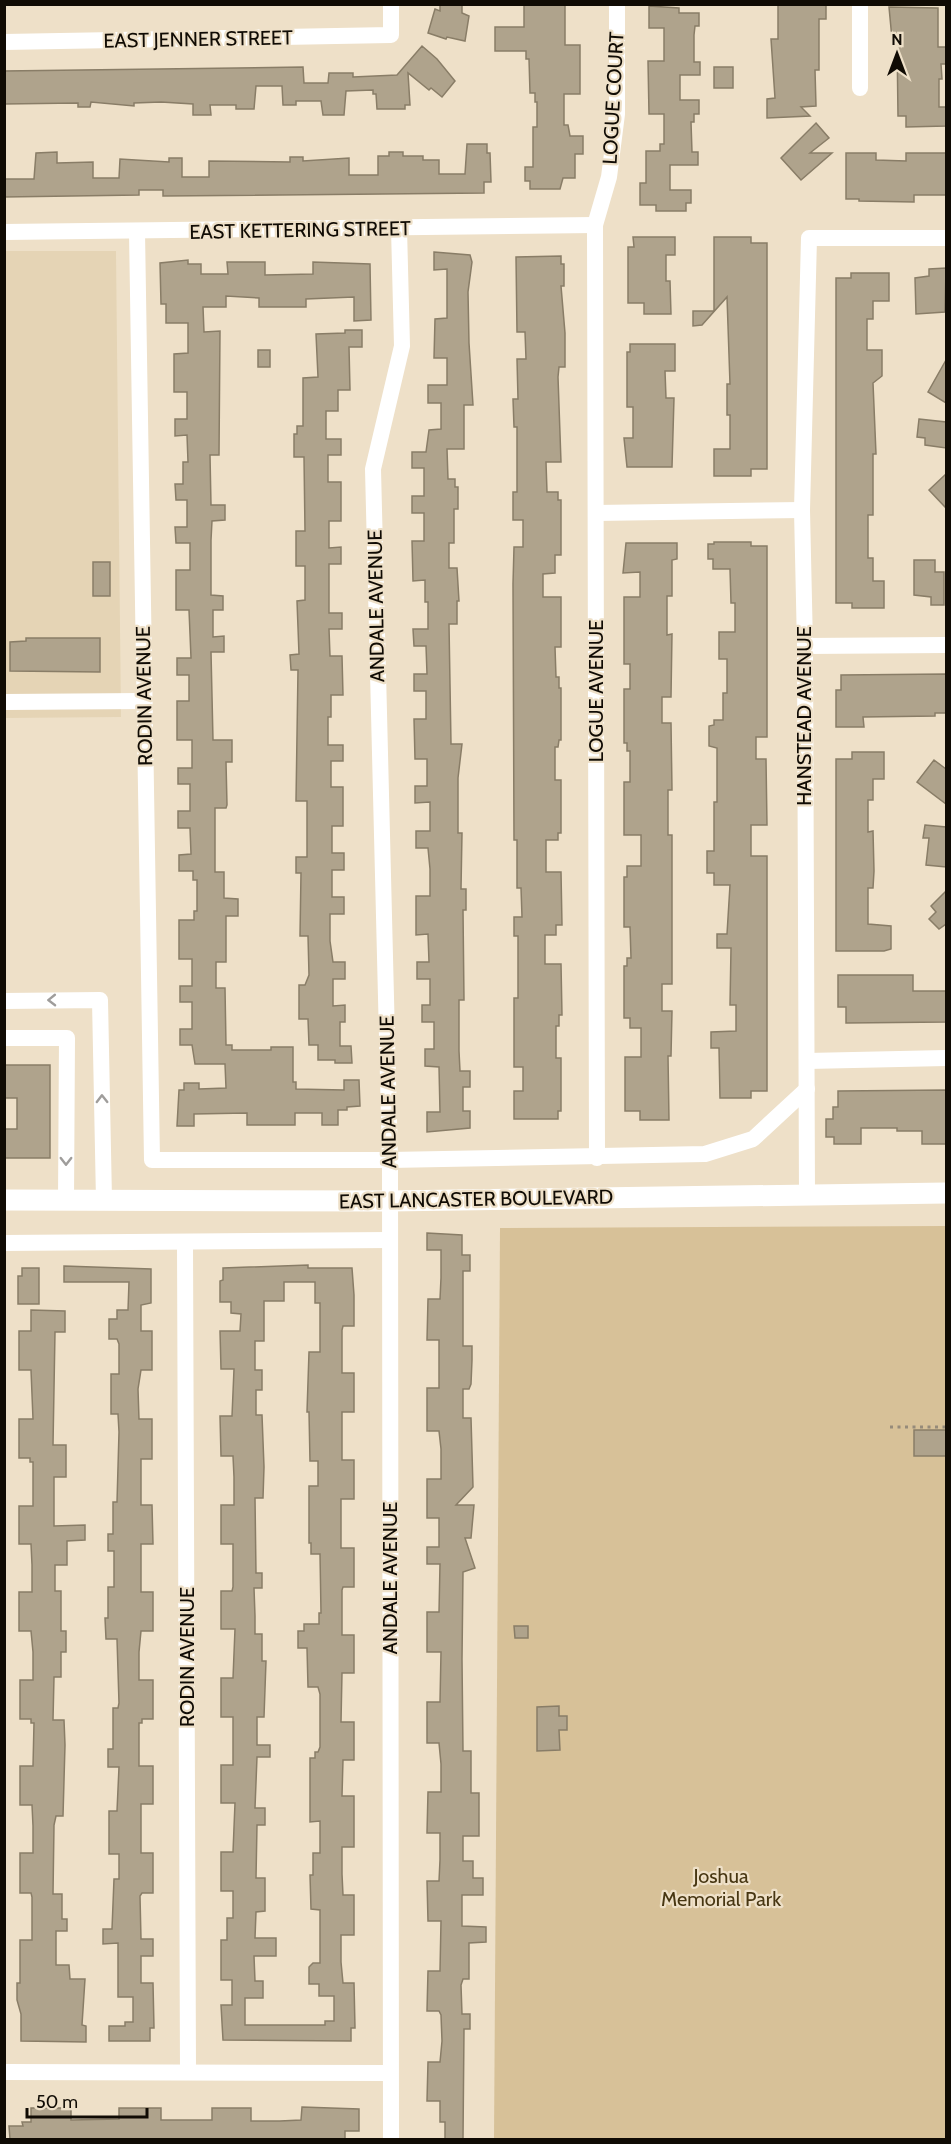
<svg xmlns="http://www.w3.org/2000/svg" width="951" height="2144" font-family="Cabin,sans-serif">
	<rect width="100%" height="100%" fill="#eee0c8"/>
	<path fill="#e5d4b5" d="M4,251H116L121,717L5,718Z"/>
	<path fill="#d7c198" d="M946,1226V2139L494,2140L500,1228Z"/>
	<g fill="#afa38c" stroke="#897d67" stroke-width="1.5" fill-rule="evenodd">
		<path d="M440,4H462V13L469,16L465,41L447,37L446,39L428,33L435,9L440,11Z"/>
		<path d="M524,4H565V45H580V94H564V125H568L570,136H583V154H575V178H563L560,189H530V181H525V167H533V127H537V102H535V93H530L529,59H526V51H495V27H524Z"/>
		<path d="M778,4H826V19H819V70H815L816,106L801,107L810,116L767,118V99L775,98L771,39H778Z"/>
		<path d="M649,6L679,8V13H699V26H695L694,35V62H700V75H680V100H699V114H694V122H691L692,152H698V165H670V190H691V203H686V211H656V205H640V183H646V151H660V144H664V114H649L648,61H664V28H649Z"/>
		<path d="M889,7L938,8V47H946V64H941L942,79H939V107H946V126L906,127V116H898L897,39H892Z"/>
		<path d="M422,46L437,59L455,81L442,97L431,88L429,90L408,73L410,105H405V109H377L376,94H373V90L346,91L344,115H323L321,101H296V105H283L282,86H256L254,109H236V105H210L211,115H193V104L161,102L134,103V106L91,102L90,107H78V103L4,104V71L303,67L304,83H328L329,73H353V77L397,75Z"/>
		<rect x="714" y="67" width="19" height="21"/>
		<path d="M816,123L829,138L810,153H832L801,180L781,158Z"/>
		<path d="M467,144H487V153H490L491,182H484V193L163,196V190H139V195L4,197V179H34L36,153L57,152V163L93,162V178H119L120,159L169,162V158H182V177H209V161L290,162V157H303V161L349,158V175H378V156H389V152H403V156H423V160H439V174H465Z"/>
		<path d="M846,153H876V160L906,161V153H946V195H914V202L859,201V199H846Z"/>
		<path d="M633,237H675V255H666V281H670L671,314H644V303H628V247H634Z"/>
		<path d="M714,237H751V243H767V469H751V476H714V449H730V415H727V384H730L727,297L702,325L693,326V311H714Z"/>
		<path d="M434,252L470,255L472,262L468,292L469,343L473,405H464V449H447L448,479H455V487H458V509H454V543H449V568H457L459,601H457V624H449L451,744H462L458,778V833H462L461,889H466V910H463L464,1000H459V1051L460,1071H470V1087H463V1111H470V1128L427,1132V1112H440L439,1067L425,1066V1049H434V1022H422V1005H430V979H417V962H429L428,934L416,935V896H430V869L428,848H416V831H430V802L415,803V786H427V759H415L414,719H426V691H414V674H427L426,646H414L413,629H428V602H425V580L413,581L412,541H424V513H412V496H424V468H412V452H426L429,430L441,429V403H428V385H447V358H434L435,319L447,318V269L434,270Z"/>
		<path d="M561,256V264H564V286H561L565,333V367H559L558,377L561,462H546L547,492H558V500H561V555H555V573L543,574V597H561V647H555L556,677H559V688H561V740H559L558,747H555V780H561V833H558V840H546V872H561L562,925H556V935H545V964H561L562,1015H559V1026H556V1058H561V1111H558V1119H514V1091H523V1067H514V998H518V936H514V917H522L521,888H517V840H514L513,584L514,547H523V520H513V492H517V427H514L513,399H518L517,359H526L525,332H517L516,257Z"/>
		<path d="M188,260V264H201V274H228L227,262H265V275L313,274V262L370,264L371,320L354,321V297L306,299V307H259V298L226,296V307H203L204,332L220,331L219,455H210L211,505H225V520L212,521L211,540V595L223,596V610H213V637L224,636V652H211L213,740H232V762H226L227,805L226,808H215V872H224V898L238,899V916H226V962H216V988H225L226,1045H232V1050H271V1047H293V1082H296V1089L344,1090V1080H359L360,1106L347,1107V1110H338V1125H322V1113H295V1125H247V1113L194,1114V1126H177L179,1090H184V1083H199V1089L226,1088L225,1064H195L192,1045H180V1029H192V1002H180V986H192V959H179V920H194V911H197V880H193V871H179V855L191,854L190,828H178V811H190V784H178V768H192V740H177V701H189V675H177V658H191L189,610H176V570H190V543H176L175,527H187V500H176L175,484H183V462H188L187,435L175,436V419H187V392H174V354L188,353V323H166V304H161L160,263Z"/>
		<path d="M946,268L945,312L916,314L915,278L929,276V269Z"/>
		<path d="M851,273H889V301H873V319H867V350H882V376L873,383L876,454H873V515H868V558H873V581H884V608H852V603H836V278H851Z"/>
		<path d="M345,330H362V347H349L350,390H338V411H326V439H341V455H328V482H341V521H329V548L341,547V564H329V613H342V629H329L330,656H342L343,695H331V717H328V745H343V761H331V787H343V826H332V853H344V870H332V897H344V914H330V941L333,962H345V979H333V1006L345,1005V1022H340V1046H351L352,1063H335V1060H318V1045H309L308,1019H299V985H305L309,975L308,936H300L301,873H296V857H307V801H296L298,670H291L290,655L299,654L297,601L305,600V566H296V531H305L304,457H294V434H297V426H303V378L318,377L316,334L345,333Z"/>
		<path d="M630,344H675V371H665L666,398H674L672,467H627L624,438H633V407H627V352H630Z"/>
		<rect x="258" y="350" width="12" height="17"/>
		<path d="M946,360V403L928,392Z"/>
		<path d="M919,419L946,422V448L925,445V438L917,437Z"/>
		<path d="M946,474V508L929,490Z"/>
		<path d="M714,542H751V546H767V737H756V759H766L767,825H751V856H767V1091H751V1098H720L719,1048H711V1032L736,1031V1005H730L731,948H717V934H727L730,885H714V873H707V851H714V802H717V748L709,746V726L714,725V720H723V693H727V659H719V632H735V603H731L730,569H713V559H708V544H714Z"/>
		<path d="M626,543H677V559L672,560V596H667V635L672,634L671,697H662V723H671L672,790H668V835H672V984H662V1011H672L671,1056H668L669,1120H640V1111H625V1057H641V1028H630V1018H624V966H627V958H631L630,927H624V877H627V866H641V835H624V782H630V751H627V743H624V689H630V664H624V597H640V572L623,573Z"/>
		<path d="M914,560H935V572H944V605H931V597L914,595Z"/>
		<rect x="93" y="562" width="17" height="34"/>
		<path d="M26,638H100V672L10,671V642L26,641Z"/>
		<path d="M946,674V713H935V716L863,717L864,727H836V690H841V675Z"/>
		<path d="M852,752H884V779H873V800H868V832L873,831L874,871L873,888H868V924L891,926V949L884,951H836V759H852Z"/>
		<path d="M934,760L946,769V804L917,782Z"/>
		<path d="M925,825L946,827V867L926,865L929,838H923Z"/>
		<path d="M946,891V924L939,929L929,919L936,912L931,906Z"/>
		<path d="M838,975H913V991H946V1022L846,1023V1007H838Z"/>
		<path d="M4,1065H50V1158H4V1129H17V1098H4Z"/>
		<path d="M946,1090V1144H922V1131H897V1128H861V1144H834V1137H826V1119H833V1107H838V1091Z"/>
		<path d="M427,1233L462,1235V1255H470V1271H463V1346H472V1360L471,1384L469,1389H463V1418H471L473,1487L456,1505H474L471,1538H465L475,1568L463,1572L462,1659L463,1751H471V1793H479V1836H463V1861H473V1878H483V1895H462V1926L486,1927V1942L469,1943V1979H463L461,1985L462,2014H470V2029H464L463,2139H445V2122H440V2101H427L428,2062H440L442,2041L441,2015L439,2011H427L428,1971H440L441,1921H428L427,1881H439L440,1860V1833H427L428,1792H441V1764L439,1743H427V1702H440L441,1652H427V1612H439L440,1564H427V1547H439V1518H427V1479H441V1449L439,1431H427V1388H439V1340H427L428,1299H440L441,1278V1250H427Z"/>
		<path d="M308,1265V1268H352L354,1295V1326H343L342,1330V1373H354V1412H342V1460H354V1499H341V1548H354V1587H343L342,1590V1635H354V1673H342L341,1722H354V1760H343L342,1796H354V1847H342V1874L343,1895H354V1935H341V1962L343,1983H354L355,2028H351V2041L223,2040L221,2005H232V1980H221V1940H227V1918H233V1891H221V1852H233L235,1803H221V1765H233V1717H221V1678H233L235,1629H221V1591H232L233,1587V1544H221V1505H234V1477L233,1456H221L220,1416H232L234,1369H221L220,1331H240L241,1314L231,1313V1302H220V1281L223,1280V1268ZM284,1282H315V1303H320V1352H309L307,1412H309L310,1461H318V1486H309V1543H311V1554H320L321,1613H319V1624H304V1631H298V1648H307L308,1687H318L320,1694V1747L318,1752H315V1758H310V1822L320,1821V1853H313V1875H310L311,1909L320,1910V1963H313L309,1967V1984H319V1996H334V2021H325V2025H245V1998H263V1981H255L254,1956H276V1938H255L256,1912L265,1911V1878H256L257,1825H265V1808H255L257,1757H270V1745H257V1717H264L266,1661H262V1634H255V1616L254,1588H262V1573H256L255,1498H263L264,1467L262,1415H256V1390H262V1370H255V1341H264V1301H284Z"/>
		<path d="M64,1266L151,1269V1303L141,1305V1331H152V1370H141L138,1389L139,1419H152V1459H141V1505H152L153,1544H141V1592H153V1631H141L139,1652V1680H153V1719H142V1723H139V1766H153V1804H141V1853H153V1893H142L140,1896L141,1939H153V1956H141V1983H153L154,2028H150V2041H109V2026H125V2022H133V1997H118V1943L103,1944V1929H112L114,1879H119V1854H109V1811H117L119,1767H108V1749H113V1708H118L119,1703L117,1639H106L105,1618H108V1587H114V1551H108V1534H113V1502H117L119,1432L118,1414H111V1374H119V1344L117,1339H109V1319H117V1310H128L129,1282H64Z"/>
		<path d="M22,1268H39V1304H18V1276H22Z"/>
		<path d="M31,1310L65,1311V1332H55L53,1445H66V1477H54V1526L85,1525V1540L67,1541V1565H55V1591H61V1631H66V1652H61V1677H54L53,1720H64L65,1745L63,1816H56L54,1825L53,1894H62V1919H67V1931H56V1965H69L70,1979H85L82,2025L86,2026V2042L21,2041V2014L17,2000V1983H20V1940H32V1897L31,1893H20V1853H33V1826L32,1805H20V1766H33L34,1723H31V1719H20V1680H33V1652L31,1631H19V1592H32V1565L31,1544H19V1506H33V1462H30V1458H19V1419H33L31,1370H19V1331H31Z"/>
		<rect x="914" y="1430" width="32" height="26"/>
		<path d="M514,1626H528V1638H515Z"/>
		<path d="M559,1706V1716H567V1730H559L560,1750L537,1751V1707Z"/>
		<path d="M302,2107L359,2109V2131H345V2139H10L9,2126H23L22,2122H31V2108H71V2120L119,2119V2108H161V2120H212V2108H251V2121H280L301,2120Z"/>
	</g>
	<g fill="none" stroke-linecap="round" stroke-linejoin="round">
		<path stroke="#968b7a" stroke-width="3" stroke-dasharray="3 4.5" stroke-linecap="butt" d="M890,1427H946"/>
		<g stroke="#fff" stroke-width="16">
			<path d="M860,4V88"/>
			<path d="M4,42L391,35V4"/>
			<path d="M4,232L595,225"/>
			<path d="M137,232L152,1160H390L705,1154L753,1139L807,1089"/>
			<path d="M596,513L802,510"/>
			<path d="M805,646L946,645"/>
			<path d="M4,702L144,701"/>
			<path d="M4,1001L100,1000L104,1200"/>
			<path d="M4,1038H67L66,1200"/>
			<path d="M807,1061L946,1058"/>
			<path d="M597,1158L595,225L609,177L617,114V4"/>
			<path d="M807,1195L805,646L802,510L809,238H946"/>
			<path d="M4,1243L389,1240"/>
			<path d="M185,1243L188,2072"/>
			<path d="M4,2072L390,2073"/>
			<path d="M391,2140L390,1160L373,469L402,346L399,228"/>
		</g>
		<path stroke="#fff" stroke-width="21" d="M4,1200L390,1201L946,1193"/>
	</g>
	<defs><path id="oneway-chevron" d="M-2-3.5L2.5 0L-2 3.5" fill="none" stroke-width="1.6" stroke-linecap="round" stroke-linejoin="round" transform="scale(1.5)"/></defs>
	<g stroke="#9f9d9b">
		<use href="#oneway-chevron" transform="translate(52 1000) rotate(179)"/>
		<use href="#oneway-chevron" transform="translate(102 1099) rotate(-91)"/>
		<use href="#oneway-chevron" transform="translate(66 1161) rotate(90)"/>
	</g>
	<g text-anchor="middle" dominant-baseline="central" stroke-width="4.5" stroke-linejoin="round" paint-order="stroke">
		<g font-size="20" fill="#100b04" stroke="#eee0c8">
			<text transform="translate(198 39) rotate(-1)">EAST JENNER STREET</text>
			<text transform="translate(613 98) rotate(-87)">LOGUE COURT</text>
			<text transform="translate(300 230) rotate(-1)">EAST KETTERING STREET</text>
			<text transform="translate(376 606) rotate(-91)">ANDALE AVENUE</text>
			<text transform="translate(596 691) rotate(-90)">LOGUE AVENUE</text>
			<text transform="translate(144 696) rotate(-91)">RODIN AVENUE</text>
			<text transform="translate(804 716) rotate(-90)">HANSTEAD AVENUE</text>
			<text transform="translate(388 1092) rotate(-91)">ANDALE AVENUE</text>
			<text transform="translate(476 1199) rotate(-1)">EAST LANCASTER BOULEVARD</text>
			<text transform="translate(390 1578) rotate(-90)">ANDALE AVENUE</text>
			<text transform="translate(187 1657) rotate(-90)">RODIN AVENUE</text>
		</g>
		<g font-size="20" fill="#473612" stroke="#eee0c8">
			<text x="721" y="1876">Joshua<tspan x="721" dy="23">Memorial Park</tspan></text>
		</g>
	</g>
	<rect width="951" height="2144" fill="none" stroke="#100b04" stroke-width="12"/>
	<g transform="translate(897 54)" stroke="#eee0c8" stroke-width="4.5" paint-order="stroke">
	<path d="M0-4.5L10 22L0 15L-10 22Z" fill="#100b04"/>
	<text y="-9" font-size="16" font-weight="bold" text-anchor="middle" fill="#100b04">N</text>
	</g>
	<path d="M27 2108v9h120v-9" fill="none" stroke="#100b04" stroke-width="3"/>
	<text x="36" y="2108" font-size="18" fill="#100b04" stroke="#eee0c8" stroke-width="4.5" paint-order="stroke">50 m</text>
</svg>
